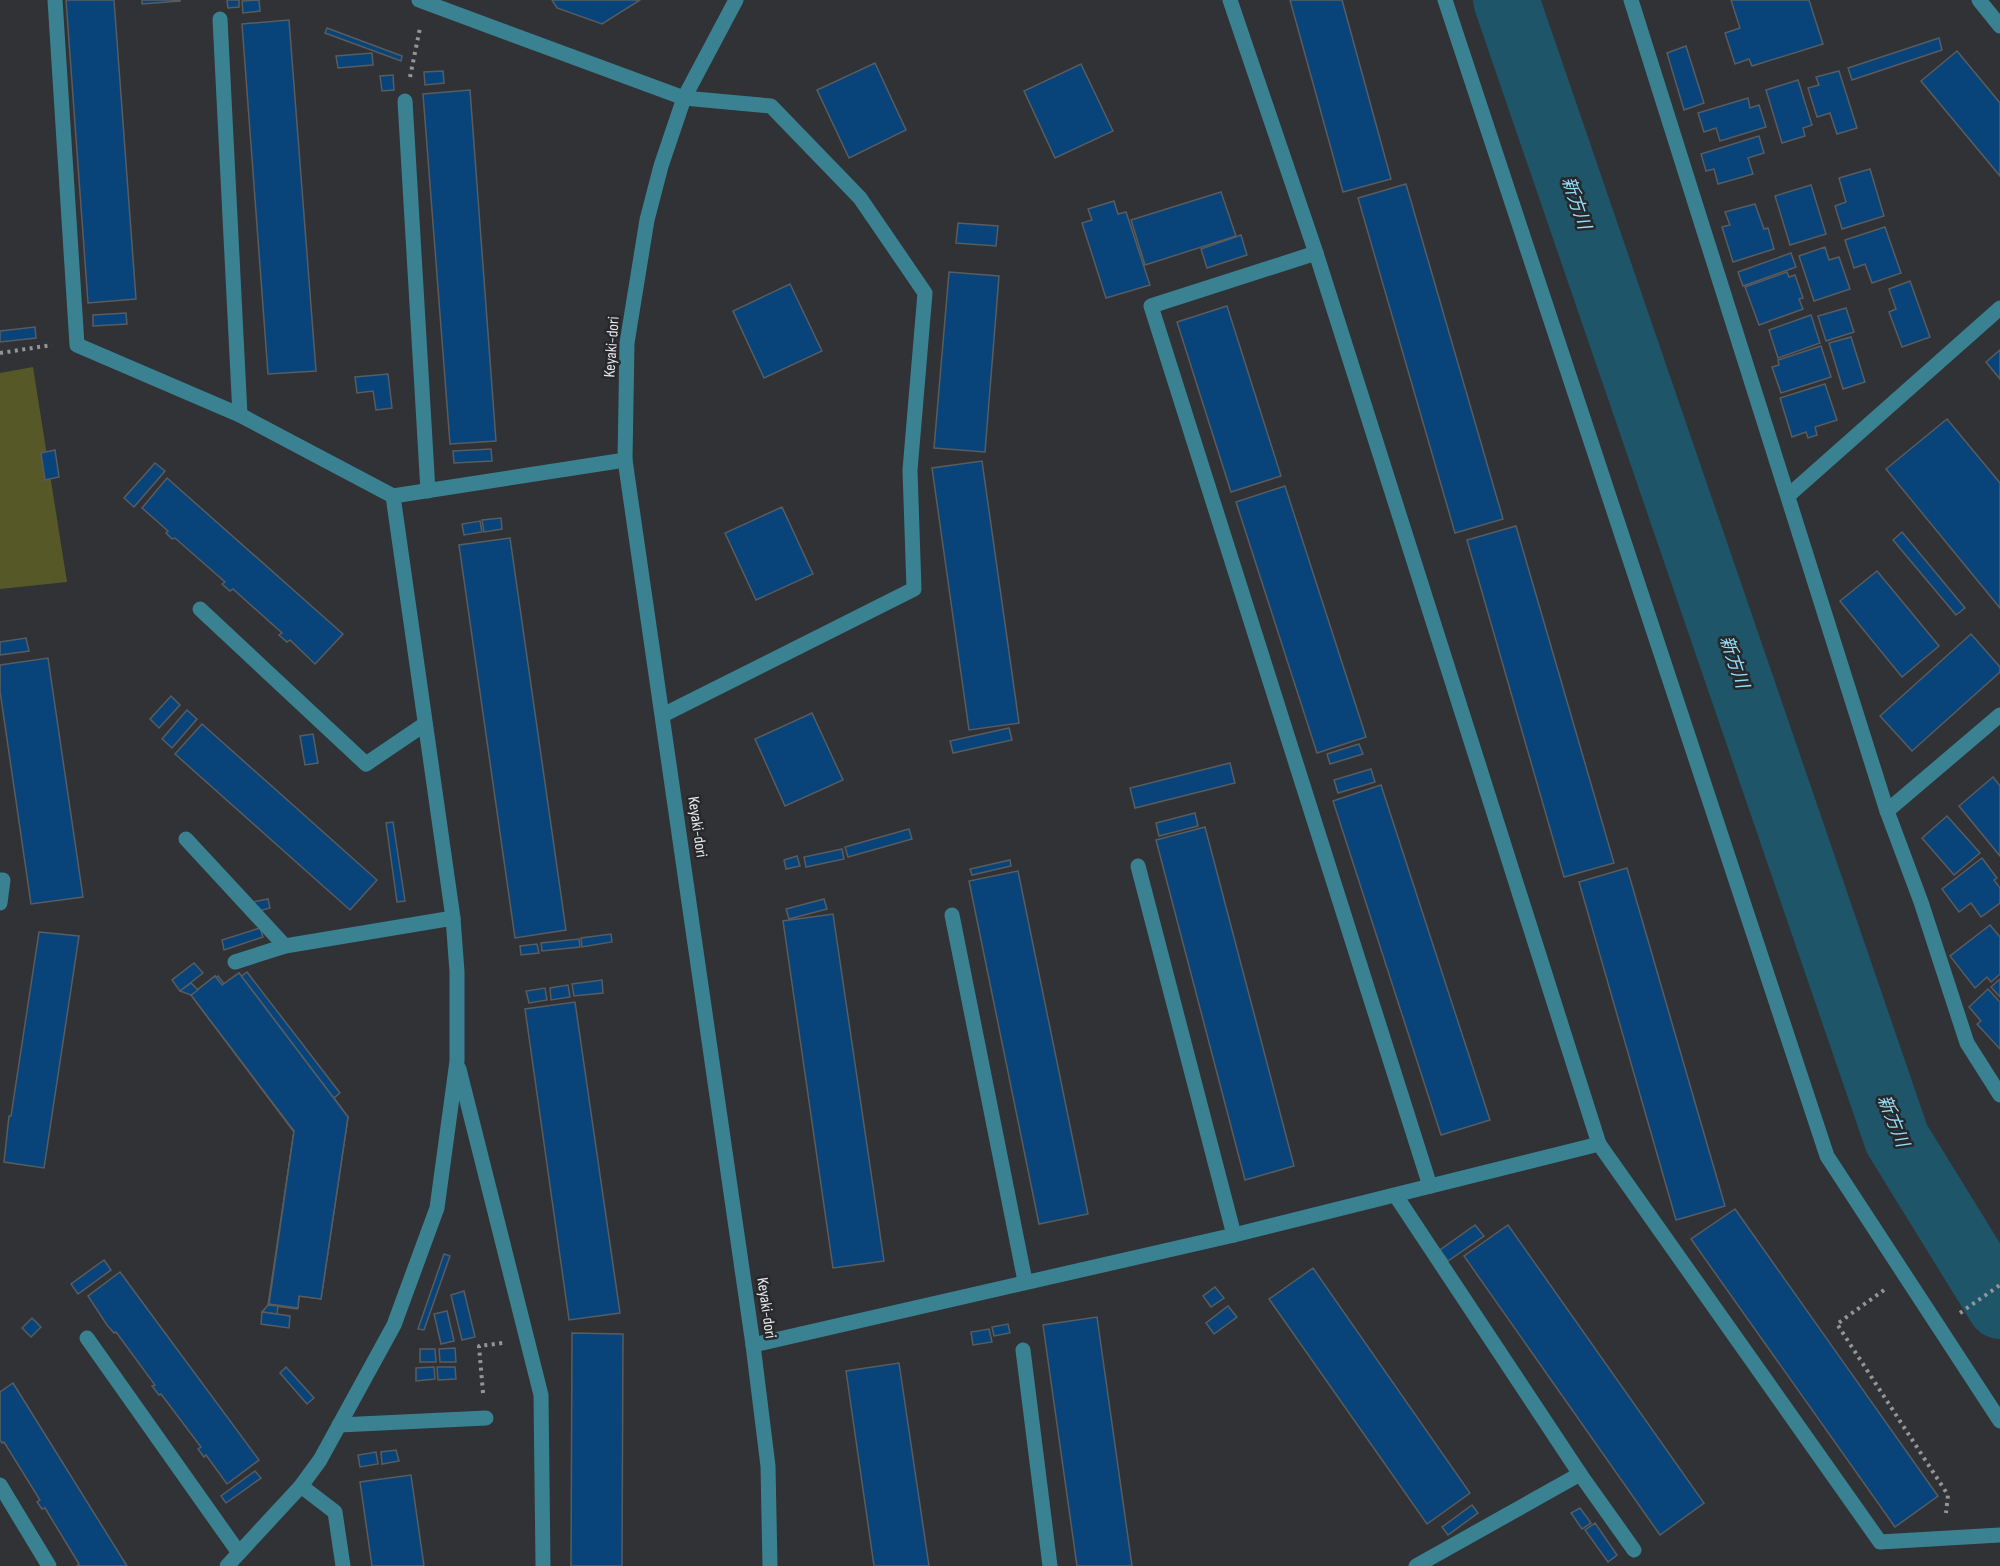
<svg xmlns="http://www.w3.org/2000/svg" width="2000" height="1566" font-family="'Sofia Sans Condensed','Noto Sans JP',sans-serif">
	<rect width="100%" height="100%" fill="#303235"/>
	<path fill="#565828" d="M33,367L67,582L0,589V373Z"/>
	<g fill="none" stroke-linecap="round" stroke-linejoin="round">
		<path stroke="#1e5568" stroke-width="66" d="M1506,0L1897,1139L2000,1306"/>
	</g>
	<g fill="#08447a" stroke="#595c5f" stroke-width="1.5">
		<path d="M66,0H114L136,299L88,303Z"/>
		<path d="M142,0H180V1L142,4Z"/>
		<path d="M227,0H239V7L228,8Z"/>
		<path d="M259,0L260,11L243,13L242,1Z"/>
		<path d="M552,0H640L602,24L557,8Z"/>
		<path d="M1290,0H1342L1391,179L1343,192Z"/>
		<path d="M1731,0H1809L1823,44L1752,66L1749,59L1735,64L1725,33L1740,28Z"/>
		<path d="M289,20L316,371L268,374L242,24Z"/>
		<path d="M327,28L402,56L401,61L325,33Z"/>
		<path d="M1939,38L1942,50L1852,80L1848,68Z"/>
		<path d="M1686,46L1704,103L1684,110L1667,53Z"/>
		<path d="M1957,51L2000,103V176L1921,81Z"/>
		<path d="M372,53L373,65L338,68L336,56Z"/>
		<path d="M875,63L906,130L849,158L817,90Z"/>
		<path d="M1081,64L1113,131L1055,158L1024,91Z"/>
		<path d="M443,71L444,83L425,85L424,72Z"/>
		<path d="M1839,71L1857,128L1837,134L1830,113L1817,117L1808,88L1819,85L1816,77Z"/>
		<path d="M393,75L394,90L382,91L380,76Z"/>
		<path d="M1798,80L1812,125L1803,128L1805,136L1782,143L1766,90Z"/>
		<path d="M470,90L496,441L450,444L423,94Z"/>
		<path d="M1748,98L1750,108L1759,105L1766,127L1720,141L1716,128L1704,132L1698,113Z"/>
		<path d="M1759,136L1764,153L1748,158L1753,174L1718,184L1714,169L1706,171L1701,154Z"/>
		<path d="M1870,169L1884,216L1842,229L1835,206L1846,202L1839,178Z"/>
		<path d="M1406,184L1503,519L1455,533L1358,198Z"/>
		<path d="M1811,185L1826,234L1790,245L1775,196Z"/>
		<path d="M1221,192L1236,236L1145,265L1131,220Z"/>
		<path d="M1114,201L1118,214L1126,212L1150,285L1106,298L1082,223L1092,220L1088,209Z"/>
		<path d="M1755,204L1764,229L1768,228L1774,249L1733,262L1722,227L1730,225L1725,212Z"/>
		<path d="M958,223L998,226L996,246L956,243Z"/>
		<path d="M1885,227L1901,273L1872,283L1865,264L1854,268L1845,240Z"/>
		<path d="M1241,235L1247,255L1207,268L1201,249Z"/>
		<path d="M1825,247L1829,260L1839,257L1850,289L1814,301L1799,256Z"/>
		<path d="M1791,253L1796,267L1743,286L1738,272Z"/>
		<path d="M949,272L999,276L985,452L934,448Z"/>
		<path d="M1787,272L1789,277L1795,275L1803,298L1799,299L1803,309L1759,325L1745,287Z"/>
		<path d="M1910,281L1930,337L1902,347L1889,312L1896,309L1889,289Z"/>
		<path d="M790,284L822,351L764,378L733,311Z"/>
		<path d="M1227,306L1281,476L1231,492L1177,322Z"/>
		<path d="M1846,308L1854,332L1826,341L1818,316Z"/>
		<path d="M126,313L127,324L93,326V315Z"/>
		<path d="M1811,315L1820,343L1778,358L1769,330Z"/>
		<path d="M35,327L36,338L0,342V331Z"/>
		<path d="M1851,337L1865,382L1843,389L1829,343Z"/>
		<path d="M1821,346L1831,377L1781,393L1772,367L1779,365L1778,360Z"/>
		<path d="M2000,350V379L1986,362Z"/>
		<path d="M388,374L392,408L376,410L373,391L357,393L355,377Z"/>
		<path d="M1825,384L1837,420L1815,427L1817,435L1808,438L1806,432L1792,437L1780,398Z"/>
		<path d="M1947,419L2000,483V608L1886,469Z"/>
		<path d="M491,449L492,461L454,463L453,451Z"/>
		<path d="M55,450L59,477L45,480L41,453Z"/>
		<path d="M982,461L1019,723L969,730L932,468Z"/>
		<path d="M155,463L165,471L134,507L124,498Z"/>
		<path d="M167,478L343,634L315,664L290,640L287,642L279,635L282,633L233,589L230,591L222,584L225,582L175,538L172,539L166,533L168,531L142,508Z"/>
		<path d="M1285,486L1366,737L1317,753L1236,502Z"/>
		<path d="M782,507L813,574L756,600L725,533Z"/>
		<path d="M501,518L502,529L484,532L482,520Z"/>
		<path d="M480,521L482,532L464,535L462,524Z"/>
		<path d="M1516,526L1614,863L1564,877L1467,540Z"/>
		<path d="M1902,532L1965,608L1956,615L1893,540Z"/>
		<path d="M510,538L566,930L515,938L459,545Z"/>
		<path d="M1877,571L1939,646L1902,677L1840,601Z"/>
		<path d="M1971,634L2000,667V672L1912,751L1880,716Z"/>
		<path d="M26,638L29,651L0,655V642Z"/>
		<path d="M48,658L83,897L31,904L0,691V665Z"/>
		<path d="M171,696L180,705L159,728L150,719Z"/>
		<path d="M187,710L197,719L172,748L162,739Z"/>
		<path d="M812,713L843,780L785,806L755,739Z"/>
		<path d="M202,724L377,880L350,910L175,754Z"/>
		<path d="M1009,728L1012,740L953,753L950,741Z"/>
		<path d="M313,734L318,763L305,765L300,736Z"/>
		<path d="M1359,744L1363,754L1330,764L1327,754Z"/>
		<path d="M1230,763L1235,783L1135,808L1130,788Z"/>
		<path d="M1371,769L1375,782L1338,793L1334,780Z"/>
		<path d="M1993,777L2000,786V856L1959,806Z"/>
		<path d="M1381,785L1490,1120L1441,1135L1333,801Z"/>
		<path d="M1195,813L1198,826L1159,836L1156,823Z"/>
		<path d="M1947,816L1980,853L1954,875L1922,838Z"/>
		<path d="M393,822L405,901L397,902L386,823Z"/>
		<path d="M1205,827L1294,1166L1245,1180L1156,840Z"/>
		<path d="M909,829L912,839L848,857L845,847Z"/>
		<path d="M842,849L844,859L806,867L804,857Z"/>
		<path d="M797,856L800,866L786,869L784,860Z"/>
		<path d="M1982,858L1997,878L1994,880L2000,888V903L1981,917L1971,903L1959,912L1942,889Z"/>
		<path d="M1010,860L1011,866L972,875L970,869Z"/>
		<path d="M1627,868L1725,1206L1676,1220L1579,882Z"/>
		<path d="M1018,871L1088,1214L1039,1224L969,881Z"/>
		<path d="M268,899L270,908L255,912L253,902Z"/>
		<path d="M824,899L827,909L789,919L786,909Z"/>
		<path d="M833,914L884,1261L833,1268L783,921Z"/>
		<path d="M1990,925L2000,937V974L1991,982L1987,977L1975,988L1950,956Z"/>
		<path d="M260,928L263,937L224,950L222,940Z"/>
		<path d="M39,932L79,936L44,1168L4,1162L9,1116H11Z"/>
		<path d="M611,934L612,942L582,947L581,938Z"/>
		<path d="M579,939L580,947L542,951L541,943Z"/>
		<path d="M537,944L539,953L521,955L520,946Z"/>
		<path d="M194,963L203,973L180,991L172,980Z"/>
		<path d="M247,972L340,1093L334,1098L347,1116L320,1298L299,1295L297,1309L268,1305L294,1132L191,995L218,976L225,985L239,974L240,977Z"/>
		<path d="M239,973L348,1117L321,1299L299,1296L298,1308L269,1304L294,1131L191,995L215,976L222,985Z"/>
		<path d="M239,973L348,1117L321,1299L299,1296L298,1308L269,1304L294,1131L191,995L215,976L222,985Z"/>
		<path d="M2000,979V997L1991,987Z"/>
		<path d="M602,980L603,993L574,996L572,984Z"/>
		<path d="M191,983L198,990L191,995L180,991Z"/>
		<path d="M568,985L570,997L551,1000L550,988Z"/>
		<path d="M545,988L547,1000L529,1003L526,991Z"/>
		<path d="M1988,989L2000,1002V1049L1977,1024L1981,1021L1969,1007Z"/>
		<path d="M575,1002L620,1313L569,1320L525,1009Z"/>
		<path d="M1735,1209L1938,1496L1895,1527L1691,1239Z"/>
		<path d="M1475,1225L1484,1236L1448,1261L1440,1250Z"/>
		<path d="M1508,1225L1704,1503L1660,1535L1464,1256Z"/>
		<path d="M444,1254L450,1256L424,1330L418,1329Z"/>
		<path d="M104,1260L111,1270L78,1294L71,1284Z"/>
		<path d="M1313,1268L1470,1493L1427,1524L1269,1299Z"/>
		<path d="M120,1272L259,1460L227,1484L206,1455L204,1457L198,1449L201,1447L161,1394L159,1395L152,1386L155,1385L116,1332L114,1333L107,1325L88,1296Z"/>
		<path d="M1215,1287L1224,1298L1211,1307L1203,1296Z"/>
		<path d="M464,1291L475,1337L462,1340L451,1295Z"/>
		<path d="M268,1305L278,1306L277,1314L262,1312Z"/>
		<path d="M1228,1306L1237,1317L1214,1334L1206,1323Z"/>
		<path d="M447,1311L454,1341L441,1344L434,1314Z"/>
		<path d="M262,1312L290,1316L289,1328L261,1324Z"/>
		<path d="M1097,1317L1132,1566H1077L1043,1325Z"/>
		<path d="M32,1318L41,1327L31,1337L22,1328Z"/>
		<path d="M1008,1324L1010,1333L994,1336L992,1327Z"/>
		<path d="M989,1329L992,1342L973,1345L971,1332Z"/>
		<path d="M572,1333L623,1334L622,1566H571Z"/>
		<path d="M455,1348L456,1362H440L439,1349Z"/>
		<path d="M420,1349H435L436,1362H420Z"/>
		<path d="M899,1363L929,1566H874L846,1371Z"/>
		<path d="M286,1367L314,1398L307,1404L280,1373Z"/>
		<path d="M434,1367L435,1379L416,1381V1368Z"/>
		<path d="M437,1367H455L456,1379L438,1380Z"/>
		<path d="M13,1383L127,1566H77L79,1564L45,1508L42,1509L37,1502L40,1500L4,1442L2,1443L0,1440V1392Z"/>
		<path d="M396,1450L399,1461L382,1464L381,1452Z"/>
		<path d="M376,1452L378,1464L360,1467L358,1455Z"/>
		<path d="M255,1471L261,1478L226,1503L221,1496Z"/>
		<path d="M411,1475L424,1566H372L360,1482Z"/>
		<path d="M1472,1505L1478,1513L1448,1535L1442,1527Z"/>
		<path d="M1580,1508L1591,1523L1582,1529L1571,1513Z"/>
		<path d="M1595,1523L1617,1555L1608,1562L1585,1530Z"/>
	</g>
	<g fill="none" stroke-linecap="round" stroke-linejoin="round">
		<g stroke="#949597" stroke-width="4" stroke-dasharray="3 4.5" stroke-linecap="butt">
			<path d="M410,77L420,28"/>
			<path d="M0,353L52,345"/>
			<path d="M1884,1290L1837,1324L1948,1495L1946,1513"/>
			<path d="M1960,1313L2000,1285"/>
			<path d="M483,1393L479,1346L503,1343"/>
		</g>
		<g stroke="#3a8292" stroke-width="15">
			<path d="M55,0L77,345L240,415L393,496L625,460"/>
			<path d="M419,0L684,98L771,106L860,198L925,293L910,470L914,589L663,715"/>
			<path d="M736,0L684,98L661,166L647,220L627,343L625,460L753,1345L768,1466L770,1566"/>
			<path d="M1230,0L1316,253L1599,1144L1880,1542L2000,1535"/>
			<path d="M1445,0L1827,1156L2000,1421"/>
			<path d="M1631,0L1887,811L1921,902L1967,1043L2000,1095"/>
			<path d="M1979,0L2000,26"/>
			<path d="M220,19L240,415"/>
			<path d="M405,101L428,491"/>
			<path d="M1316,253L1151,306L1430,1186"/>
			<path d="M1789,495L2000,308"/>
			<path d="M200,609L366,764L425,724"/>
			<path d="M1887,811L2000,715"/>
			<path d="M186,839L285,946"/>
			<path d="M1138,866L1234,1235"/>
			<path d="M0,880H3L0,903"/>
			<path d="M952,915L1025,1281"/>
			<path d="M235,962L285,946L453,918"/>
			<path d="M459,1069L541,1395L543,1566"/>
			<path d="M1396,1196L1580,1474L1634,1550"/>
			<path d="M87,1338L239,1553"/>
			<path d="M753,1345L1234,1235L1599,1144"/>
			<path d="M1023,1350L1050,1566"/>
			<path d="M339,1425L486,1418"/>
			<path d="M0,1485L49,1566"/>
			<path d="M301,1486L335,1512L343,1566"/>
			<path d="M227,1566L301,1486L320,1460L394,1325L437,1208L457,1061V972L453,918L393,496"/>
			<path d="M1416,1566L1580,1474"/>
		</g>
	</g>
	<g text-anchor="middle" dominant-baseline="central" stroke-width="5" stroke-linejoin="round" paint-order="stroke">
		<g font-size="16" fill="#e6e7e9" stroke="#26282b">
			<text transform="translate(612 347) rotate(-86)">Keyaki-dori</text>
			<text transform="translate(697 827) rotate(82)">Keyaki-dori</text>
			<text transform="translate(766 1308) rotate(82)">Keyaki-dori</text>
		</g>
		<g font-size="18" font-style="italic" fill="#96dffb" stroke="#26282b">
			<text transform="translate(1576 203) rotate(71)">新方川</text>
			<text transform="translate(1734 662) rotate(71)">新方川</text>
			<text transform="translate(1893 1121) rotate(68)">新方川</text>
		</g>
	</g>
</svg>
